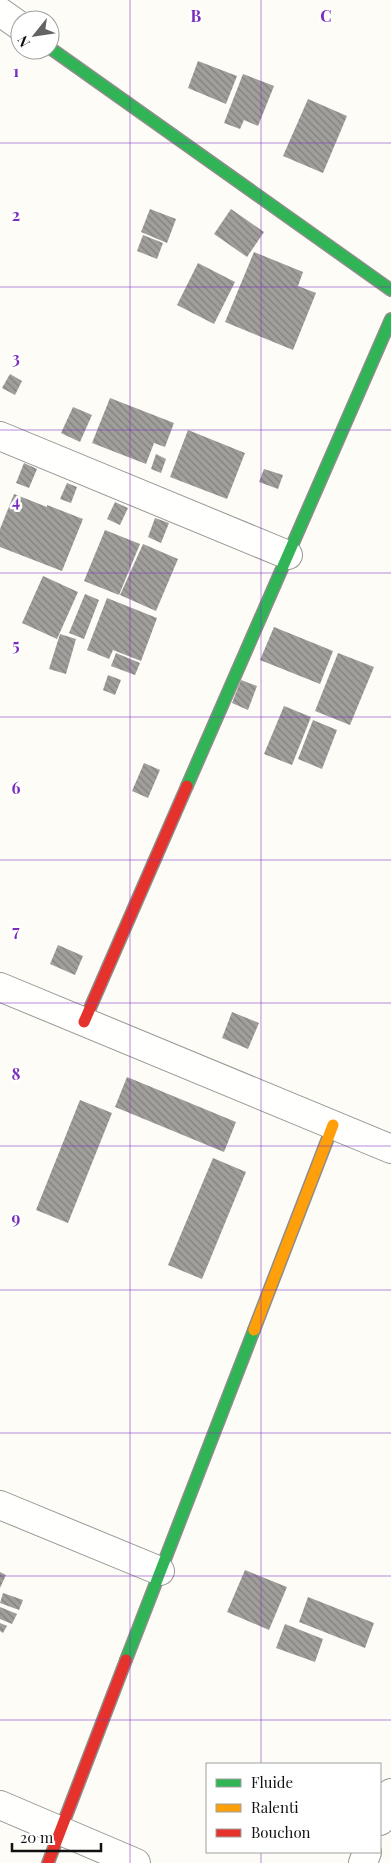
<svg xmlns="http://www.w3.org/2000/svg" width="391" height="1863" font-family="'Playfair Display',serif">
	<defs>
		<pattern id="building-back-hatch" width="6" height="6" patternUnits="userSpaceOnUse" patternTransform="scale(1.25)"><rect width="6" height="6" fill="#a19f9c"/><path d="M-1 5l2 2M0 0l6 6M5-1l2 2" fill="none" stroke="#82807e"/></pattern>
	</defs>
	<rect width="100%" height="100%" fill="#fdfcf7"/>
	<g fill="url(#building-back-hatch)">
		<path d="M198,61L237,76L226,104L188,88Z"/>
		<path d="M243,74L274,86L258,126L244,120L240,129L224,123Z"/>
		<path d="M308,99L347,116L323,173L283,156Z"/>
		<path d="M150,209L176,219L167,243L141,232Z"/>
		<path d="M231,209L264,232L247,257L214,234Z"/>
		<path d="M143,235L163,243L157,259L137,251Z"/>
		<path d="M254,252L303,272L298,286L316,293L293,350L225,322Z"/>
		<path d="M198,263L235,282L214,324L177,305Z"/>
		<path d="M10,374L22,381L15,395L2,388Z"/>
		<path d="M110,398L174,423L165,447L154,443L146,464L92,443Z"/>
		<path d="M73,407L92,415L80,442L61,433Z"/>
		<path d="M188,430L245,453L227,499L170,477Z"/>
		<path d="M156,454L166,459L161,473L151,469Z"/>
		<path d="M24,463L37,469L29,488L16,483Z"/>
		<path d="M264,469L283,475L278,489L259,482Z"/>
		<path d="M67,483L77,487L71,503L60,499Z"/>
		<path d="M14,494L47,507V505L83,519L62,571L0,547V529Z"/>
		<path d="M115,502L128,508L120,525L107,519Z"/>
		<path d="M155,518L169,523L161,543L148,537Z"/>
		<path d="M105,530L140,544L119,595L84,581Z"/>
		<path d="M143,544L178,559L156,611L120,595Z"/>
		<path d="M43,576L78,592L57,639L22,623Z"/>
		<path d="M85,594L99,600L84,639L69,633Z"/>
		<path d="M107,598L157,618L141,661L113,650L109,659L87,650Z"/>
		<path d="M274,627L333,651L320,684L260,660Z"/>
		<path d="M60,634L76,639L66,674L49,669Z"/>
		<path d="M116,653L140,663L135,675L111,666Z"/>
		<path d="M338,653L374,667L350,725L315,711Z"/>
		<path d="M108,675L121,680L115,695L103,690Z"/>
		<path d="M241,680L257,686L248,710L232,703Z"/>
		<path d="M284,706L311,717L292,765L264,754Z"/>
		<path d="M313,720L337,730L322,769L298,759Z"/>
		<path d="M144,763L160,770L148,798L132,791Z"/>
		<path d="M58,945L83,956L75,975L50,964Z"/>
		<path d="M232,1012L259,1023L248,1049L222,1038Z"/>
		<path d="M127,1077L236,1122L224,1152L115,1107Z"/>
		<path d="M80,1100L112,1113L68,1223L36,1210Z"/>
		<path d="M213,1158L246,1172L202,1279L168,1265Z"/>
		<path d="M245,1570L287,1587L269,1630L227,1612Z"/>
		<path d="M0,1572L6,1575L0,1588Z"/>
		<path d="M3,1593L23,1600L19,1610L0,1603Z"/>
		<path d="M308,1597L374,1623L365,1648L299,1622Z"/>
		<path d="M0,1607L17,1614L12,1624L0,1619Z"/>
		<path d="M0,1623L7,1626L3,1633L0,1631Z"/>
		<path d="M285,1624L323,1639L315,1662L276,1648Z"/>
	</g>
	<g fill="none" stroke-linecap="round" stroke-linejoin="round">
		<defs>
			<g id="street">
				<path d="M0,12L20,26"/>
				<path d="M0,436L288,555"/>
				<path d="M0,987L391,1149"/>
				<path d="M0,1505L160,1571"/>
				<path d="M0,1805L136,1863"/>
				<path d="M380,1821L391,1793"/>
				<path d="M363,1863L367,1852"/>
			</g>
			<g id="fast">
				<path d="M50,48L391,290"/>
				<path d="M187,786L391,319"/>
				<path d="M126,1660L254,1330"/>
			</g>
			<path id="slow" d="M254,1330L333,1125"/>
			<g id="jam">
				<path d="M84,1022L187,786"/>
				<path d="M48,1863L126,1660"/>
			</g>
		</defs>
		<use href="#street" stroke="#979795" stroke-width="30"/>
		<use href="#fast" stroke="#8e8d8b" stroke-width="14"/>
		<use href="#slow" stroke="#8e8d8b" stroke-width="14"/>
		<use href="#jam" stroke="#8e8d8b" stroke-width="14"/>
		<use href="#street" stroke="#fffffe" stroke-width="28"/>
		<use href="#fast" stroke="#30b455" stroke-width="11"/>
		<use href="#slow" stroke="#ff9f0a" stroke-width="11"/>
		<use href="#jam" stroke="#e5322d" stroke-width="11"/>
	</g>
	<path fill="none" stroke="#7b2cbf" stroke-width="1" stroke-opacity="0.55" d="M130,0V1863M261,0V1764M0,143H391M0,287H391M0,430H391M0,573H391M0,717H391M0,860H391M0,1003H391M0,1146H391M0,1290H391M0,1433H391M0,1576H391M0,1720H391M261,1852V1863"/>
	<g font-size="16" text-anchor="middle" font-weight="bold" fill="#7b2cbf" stroke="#fff" stroke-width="5" stroke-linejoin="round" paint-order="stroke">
		<text x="196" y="22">B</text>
		<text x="326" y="22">C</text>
		<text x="16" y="77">1</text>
		<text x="16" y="221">2</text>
		<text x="16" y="364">3</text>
		<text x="16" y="507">4</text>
		<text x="16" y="651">5</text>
		<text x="16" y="794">6</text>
		<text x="16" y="937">7</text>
		<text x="16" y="1080">8</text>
		<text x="16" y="1224">9</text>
	</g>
	<rect x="206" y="1763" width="175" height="90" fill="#ffffff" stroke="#a0a0a0"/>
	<rect x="216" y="1779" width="25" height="8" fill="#30b455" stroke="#a0a0a0"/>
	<text x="251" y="1788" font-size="15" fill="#111111">Fluide</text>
	<rect x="216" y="1804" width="25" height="8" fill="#ff9f0a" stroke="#a0a0a0"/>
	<text x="251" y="1813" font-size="15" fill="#111111">Ralenti</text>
	<rect x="216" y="1829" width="25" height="8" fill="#e5322d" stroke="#a0a0a0"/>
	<text x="251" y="1838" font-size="15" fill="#111111">Bouchon</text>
	<g transform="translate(35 35) rotate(240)"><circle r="24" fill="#ffffff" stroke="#a0a0a0"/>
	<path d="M0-4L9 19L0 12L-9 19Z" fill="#646362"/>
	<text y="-8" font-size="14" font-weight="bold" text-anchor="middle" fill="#111111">N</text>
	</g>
	<path d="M12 1843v8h89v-8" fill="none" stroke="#111111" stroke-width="2.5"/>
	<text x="20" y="1843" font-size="15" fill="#111111" stroke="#ffffff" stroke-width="4" paint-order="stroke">20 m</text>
</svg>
